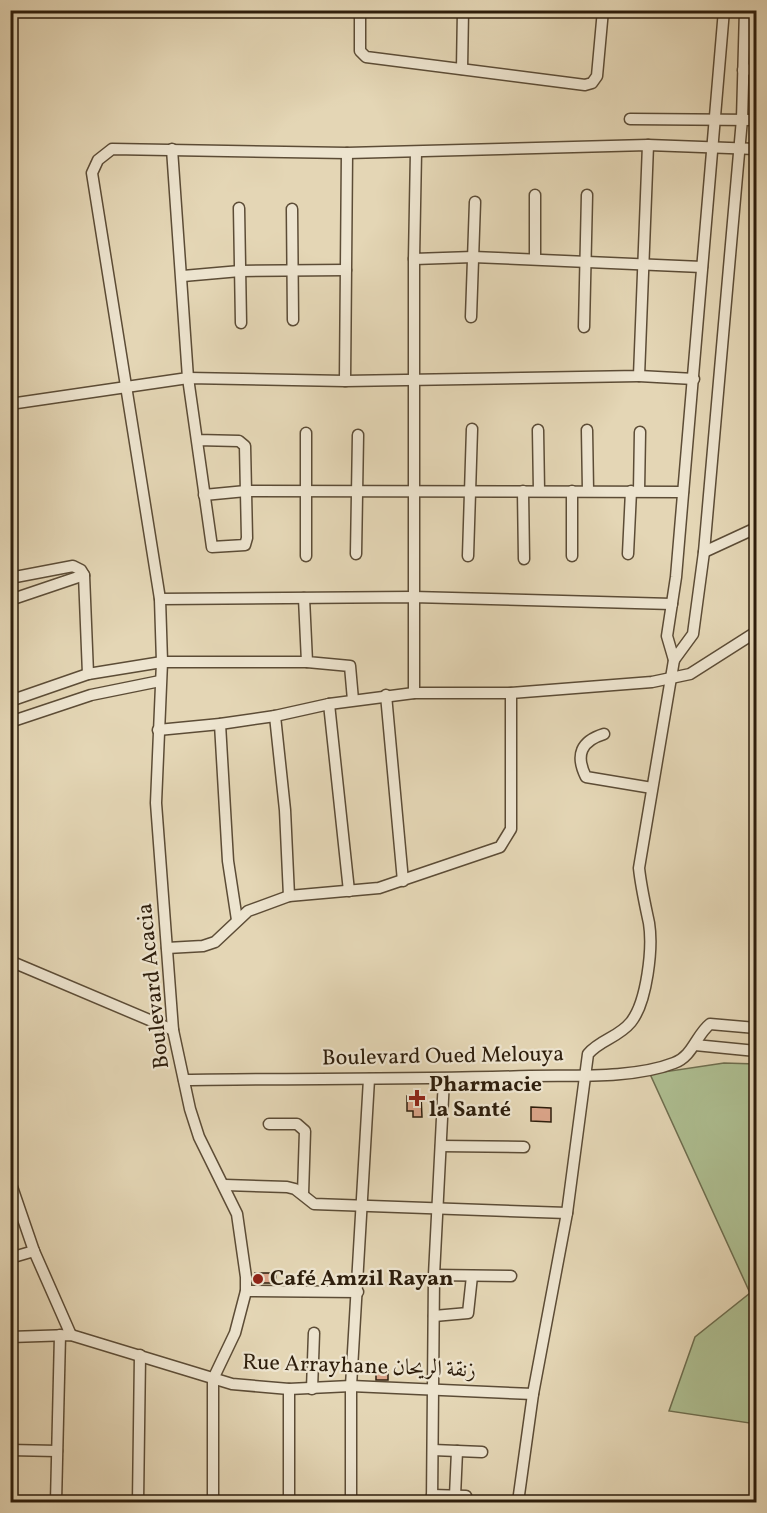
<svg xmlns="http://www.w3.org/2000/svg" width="767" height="1513" font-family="Vollkorn,Amiri,serif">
	<rect width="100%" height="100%" fill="#e4d6b5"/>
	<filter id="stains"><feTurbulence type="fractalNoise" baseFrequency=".00333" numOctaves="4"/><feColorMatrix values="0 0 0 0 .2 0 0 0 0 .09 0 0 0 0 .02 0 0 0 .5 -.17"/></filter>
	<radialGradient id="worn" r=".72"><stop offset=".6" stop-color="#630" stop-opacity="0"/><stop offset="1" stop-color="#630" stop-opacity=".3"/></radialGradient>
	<path fill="#aebf92" stroke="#6e6e4f" stroke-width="1.5" d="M724,1063L756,1064V1424L669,1411L695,1337L750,1293L650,1074Z"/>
	<g fill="#daa489" stroke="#2e1e0c" stroke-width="1.5">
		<path d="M421,1095L422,1117H413V1111H407V1096Z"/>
		<path d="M531,1107L551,1108V1122L531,1121Z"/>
		<rect x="255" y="1273" width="21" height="10"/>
		<path d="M388,1367V1380H376V1368Z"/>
	</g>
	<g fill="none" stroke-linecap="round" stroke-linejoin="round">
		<defs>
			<g id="minor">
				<path d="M95,10H121"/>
				<path d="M360,10V51L366,57L585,85L592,83L597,76L603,10"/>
				<path d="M462,69L463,10"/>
				<path d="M743,70L756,69"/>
				<path d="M630,119L756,120"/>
				<path d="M416,152L414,259L473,257L702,267"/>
				<path d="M239,208L241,323"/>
				<path d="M292,209L293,320"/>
				<path d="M535,259V195"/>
				<path d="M183,276L240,271L346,270"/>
				<path d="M471,317L475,202"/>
				<path d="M584,327L587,195"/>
				<path d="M639,376L694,379"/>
				<path d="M345,381L347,153"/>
				<path d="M10,404L188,378L172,149"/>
				<path d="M538,430L539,491"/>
				<path d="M587,430L588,491"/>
				<path d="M306,433V556"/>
				<path d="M197,440L239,441L245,446L247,538L245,545L212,547C204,490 196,434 188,378L345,381L639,376L648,145"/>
				<path d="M523,491L524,559"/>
				<path d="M572,491V556"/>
				<path d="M639,491L640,432"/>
				<path d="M204,495L246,491L683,492"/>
				<path d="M704,552L756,528"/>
				<path d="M356,554L358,435"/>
				<path d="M628,554L631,491"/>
				<path d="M468,556L472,429"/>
				<path d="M10,578L73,566L81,570L84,575L88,674"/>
				<path d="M304,598L307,662L350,666L353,700"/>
				<path d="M160,599L413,597L672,604"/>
				<path d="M10,600L84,575"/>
				<path d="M674,660L693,634L704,552L742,119L745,10"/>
				<path d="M414,693V259"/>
				<path d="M386,695L403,881"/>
				<path d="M10,701L88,674L162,662H307"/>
				<path d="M329,704L349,891"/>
				<path d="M275,716L285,810L289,896"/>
				<path d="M10,722L91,695L160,681"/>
				<path d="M220,724L228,861L237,920"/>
				<path d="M158,730L220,724L275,716L329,704L414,693H511L652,682L690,674L756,632"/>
				<path d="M604,734C581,741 575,755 586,777L652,788"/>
				<path d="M167,948L203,946L215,942L248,911L289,896L379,888L500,847L511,829V693"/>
				<path d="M10,961L173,1030"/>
				<path d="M695,1045L756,1051"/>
				<path d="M184,1080C299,1078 414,1080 530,1076C573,1075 633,1079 674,1063C693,1056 696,1035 710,1024L756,1028"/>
				<path d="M269,1124H297L305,1131L303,1194"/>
				<path d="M441,1146L524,1147"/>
				<path d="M10,1181L34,1251L71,1335"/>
				<path d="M225,1185L287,1187L295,1189L314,1204L567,1213"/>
				<path d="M10,1258L34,1251"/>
				<path d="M434,1275L511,1276"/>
				<path d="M246,1291L358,1292"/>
				<path d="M434,1316L468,1313L472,1276"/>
				<path d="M10,1337L71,1335L232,1384L289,1389L351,1386L533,1394"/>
				<path d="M312,1389L314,1333"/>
				<path d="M10,1450L57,1451"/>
				<path d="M433,1450L482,1452"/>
				<path d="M432,1495L466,1496"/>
				<path d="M455,1496L457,1451"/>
				<path d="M56,1502L60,1335"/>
				<path d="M138,1502L140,1355"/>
				<path d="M213,1502V1379L235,1333L246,1291V1277L237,1214L199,1137L190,1109L173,1030L156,803L162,662L160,599L92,173L98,160L112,149L347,153L648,145L756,149"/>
				<path d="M289,1502V1389"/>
				<path d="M351,1502V1386L369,1079"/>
				<path d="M432,1502L434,1275L444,1079"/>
				<path d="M518,1502L533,1394L567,1213L588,1054C601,1039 618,1038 631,1022C647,1002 653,948 649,923C645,904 641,887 639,868L674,660L667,636L676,577L724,10"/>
			</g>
		</defs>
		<use href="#minor" stroke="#5c4c36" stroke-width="13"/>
		<use href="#minor" stroke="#ede4cf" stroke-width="10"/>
	</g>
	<g fill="#8f2418" stroke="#ede4cf" stroke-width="2">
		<path d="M414 1089h6v6h6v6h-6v6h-6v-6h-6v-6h6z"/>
		<circle cx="258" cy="1279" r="6"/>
	</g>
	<g text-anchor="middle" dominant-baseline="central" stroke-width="4.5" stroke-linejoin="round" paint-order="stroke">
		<g font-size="22" fill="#2e1e0c" stroke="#ede4cf">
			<text transform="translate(154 986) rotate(-96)">Boulevard Acacia</text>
			<text transform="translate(443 1057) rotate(-1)">Boulevard Oued Melouya</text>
			<text transform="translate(359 1367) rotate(2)">Rue Arrayhane زنقة الريحان</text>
		</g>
		<g font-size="22" font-weight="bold" fill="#2e1e0c" stroke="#ede4cf" text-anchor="start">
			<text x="429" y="1085">Pharmacie<tspan x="429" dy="25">la Santé</tspan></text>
			<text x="270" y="1279">Café Amzil Rayan</text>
		</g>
	</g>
	<rect width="767" height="1513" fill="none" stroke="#e4d6b5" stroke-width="36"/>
	<rect x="12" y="12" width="743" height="1489" fill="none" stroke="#2e1e0c" stroke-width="3"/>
	<rect x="18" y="18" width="731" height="1477" fill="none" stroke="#2e1e0c" stroke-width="1.5"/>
	<rect width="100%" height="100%" filter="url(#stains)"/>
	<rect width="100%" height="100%" fill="url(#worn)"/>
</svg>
